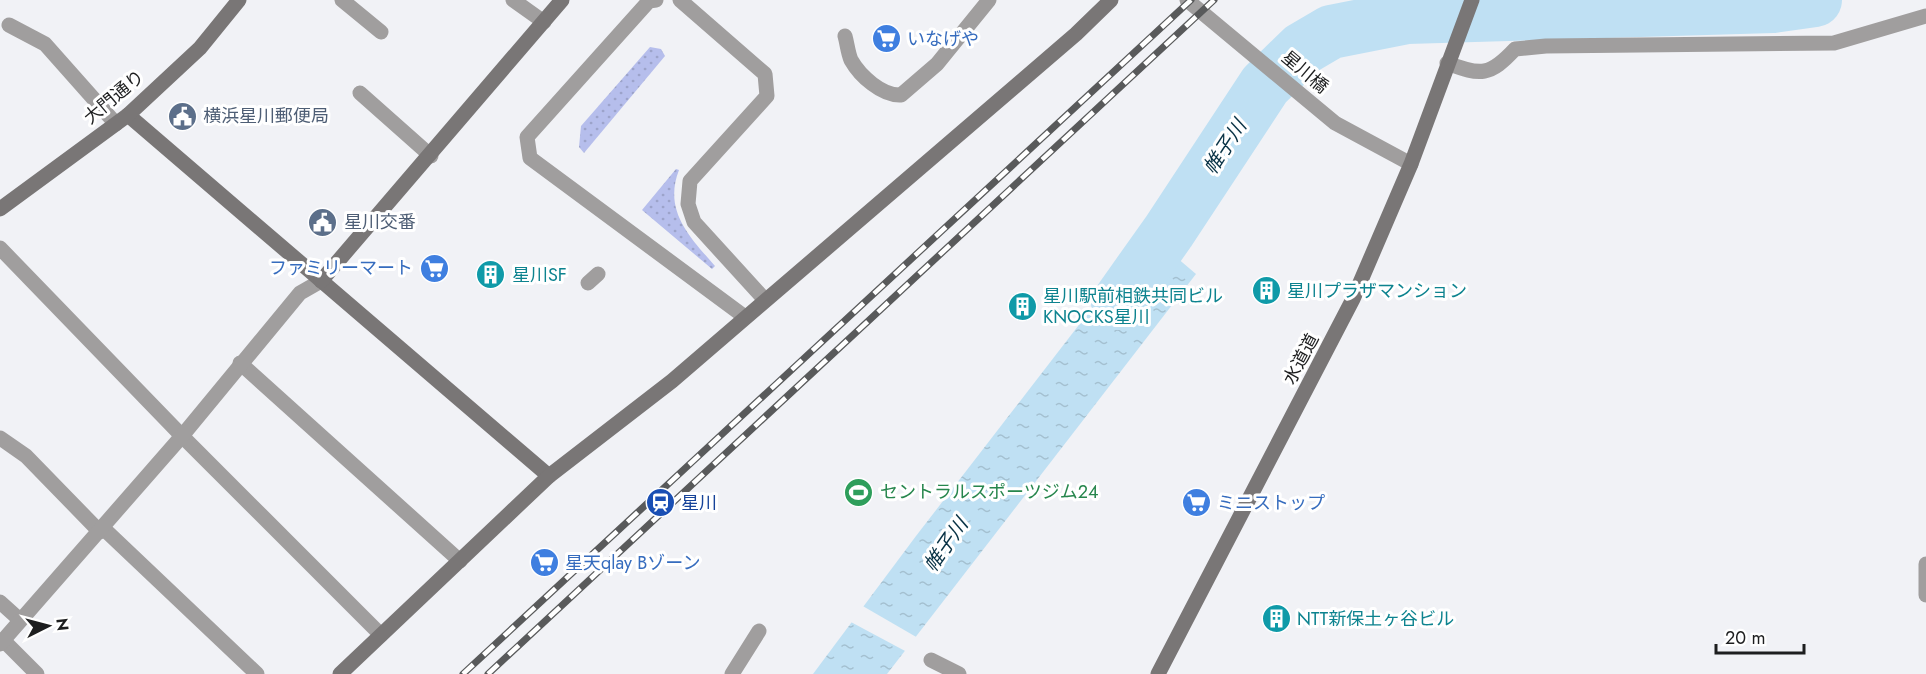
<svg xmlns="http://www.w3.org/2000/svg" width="1926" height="674" font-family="Jost,'Noto Sans JP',sans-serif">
	<defs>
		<pattern id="grass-dots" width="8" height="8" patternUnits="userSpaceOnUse" patternTransform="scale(1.5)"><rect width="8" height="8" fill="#b6beec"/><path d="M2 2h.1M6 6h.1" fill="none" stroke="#9ca3ca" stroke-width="1.8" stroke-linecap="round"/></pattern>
		<pattern id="water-ripples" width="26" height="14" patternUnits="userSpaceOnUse" patternTransform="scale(1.5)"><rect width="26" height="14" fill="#bfe0f3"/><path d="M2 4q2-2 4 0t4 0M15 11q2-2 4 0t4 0" fill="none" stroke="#a4c0d0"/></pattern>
	</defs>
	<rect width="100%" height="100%" fill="#f1f2f6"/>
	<g fill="url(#grass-dots)">
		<path d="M650,47L661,49L665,56L584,153L579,147L581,126Z"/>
		<path d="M676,169L679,170C663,211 690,237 715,266L712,269L642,210Z"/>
	</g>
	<path fill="url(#water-ripples)" d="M1149,234L1196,274L887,674H813L916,536Z"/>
	<path fill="#f1f2f6" d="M861,605L918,638L907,652L849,621Z"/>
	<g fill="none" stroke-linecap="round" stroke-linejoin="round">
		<path stroke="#bfe0f3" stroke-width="54" d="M1118,303L1169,231L1265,85L1302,49L1331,32L1407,17L1773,6L1815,0"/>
		<g stroke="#a09e9e" stroke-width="15">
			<path d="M342,0L381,32"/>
			<path d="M513,0L544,22"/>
			<path d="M656,0L649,1L527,137L530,158L745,317"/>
			<path d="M680,0L765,74L767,96L690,181L688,204L694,222L765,300"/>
			<path d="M9,25L45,44L116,124"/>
			<path d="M845,36C847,43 848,53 851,60C860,76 882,96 901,95L937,64L989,0"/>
			<path d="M360,93L431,156"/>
			<path d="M240,363L460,561"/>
			<path d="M0,438L26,456L100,532"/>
			<path d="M103,528L257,674"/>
		</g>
		<g stroke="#a09e9e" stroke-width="15">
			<path d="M1187,0L1335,123L1411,164"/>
			<path d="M1447,63C1481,76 1490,76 1515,49L1546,46L1834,43L1926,16"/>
			<path d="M0,248L182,436L381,635"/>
			<path d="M588,283L598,274"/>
			<path d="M1926,564V595"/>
			<path d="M0,602L20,620"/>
			<path d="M3,640L37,674"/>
			<path d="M0,644L182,436L300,293L321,281"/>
			<path d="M931,660L959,674"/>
			<path d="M732,674L759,631"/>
		</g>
		<g stroke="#797676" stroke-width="15">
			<path d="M128,115L549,476"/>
			<path d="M0,209L128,115L200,48L239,0"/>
			<path d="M321,281L562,0"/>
			<path d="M340,674L549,476L672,381L1076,34L1111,0"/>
			<path d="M1158,674L1353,299L1411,164L1472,0"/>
		</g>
		<defs>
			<g id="rail">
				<path d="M463,674L1191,0"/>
				<path d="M488,674L1214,0"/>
			</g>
		</defs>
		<use href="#rail" stroke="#595a5b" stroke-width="7"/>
		<use href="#rail" stroke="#fff" stroke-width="4.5" stroke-dasharray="14" stroke-linecap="butt"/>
	</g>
	<defs>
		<symbol id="supermarket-disc" viewBox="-11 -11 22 22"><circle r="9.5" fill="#3f7fe0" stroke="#fff"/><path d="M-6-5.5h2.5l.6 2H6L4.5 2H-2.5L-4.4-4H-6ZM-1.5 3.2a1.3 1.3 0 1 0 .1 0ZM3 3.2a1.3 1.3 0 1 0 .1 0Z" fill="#fff"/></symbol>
		<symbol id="civic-disc" viewBox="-11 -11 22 22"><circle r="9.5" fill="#5c6f8a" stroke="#fff"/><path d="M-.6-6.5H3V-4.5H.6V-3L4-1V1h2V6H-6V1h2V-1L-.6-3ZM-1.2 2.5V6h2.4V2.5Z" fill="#fff"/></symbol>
		<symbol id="building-disc" viewBox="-11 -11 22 22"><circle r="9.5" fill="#0f9aa8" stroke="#fff"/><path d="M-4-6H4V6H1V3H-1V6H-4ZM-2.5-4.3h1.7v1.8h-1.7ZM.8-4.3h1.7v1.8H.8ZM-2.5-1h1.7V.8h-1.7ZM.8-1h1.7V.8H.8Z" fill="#fff"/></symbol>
		<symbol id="stadium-disc" viewBox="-11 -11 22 22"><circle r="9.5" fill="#2e9e5b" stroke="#fff"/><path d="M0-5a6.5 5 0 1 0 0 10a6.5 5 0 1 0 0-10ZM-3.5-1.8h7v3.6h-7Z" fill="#fff"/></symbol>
		<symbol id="station-disc" viewBox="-11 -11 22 22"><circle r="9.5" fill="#1a4fb4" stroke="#fff"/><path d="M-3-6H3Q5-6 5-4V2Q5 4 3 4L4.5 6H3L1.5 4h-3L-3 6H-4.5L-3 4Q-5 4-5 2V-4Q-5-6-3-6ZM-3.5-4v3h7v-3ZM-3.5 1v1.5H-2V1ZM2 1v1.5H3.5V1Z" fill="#fff"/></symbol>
	</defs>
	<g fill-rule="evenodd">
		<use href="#supermarket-disc" x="870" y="22" width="33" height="33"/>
		<use href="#civic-disc" x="166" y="100" width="33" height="33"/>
		<use href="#civic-disc" x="306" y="206" width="33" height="33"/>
		<use href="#supermarket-disc" x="418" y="252" width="33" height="33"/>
		<use href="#building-disc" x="474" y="258" width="33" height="33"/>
		<use href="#building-disc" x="1250" y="274" width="33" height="33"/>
		<use href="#building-disc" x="1006" y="290" width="33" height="33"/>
		<use href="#stadium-disc" x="842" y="476" width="33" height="33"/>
		<use href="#station-disc" x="644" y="486" width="33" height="33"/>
		<use href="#supermarket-disc" x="1180" y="486" width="33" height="33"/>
		<use href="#supermarket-disc" x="528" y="546" width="33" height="33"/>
		<use href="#building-disc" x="1260" y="602" width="33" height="33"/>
	</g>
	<g text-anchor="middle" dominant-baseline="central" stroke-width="6" stroke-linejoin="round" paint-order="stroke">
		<g font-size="18" fill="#366cbe" stroke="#fff" text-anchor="start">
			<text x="907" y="39">いなげや</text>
			<text x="413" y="268" text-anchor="end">ファミリーマート</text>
			<text x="1217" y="503">ミニストップ</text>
			<text x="565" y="563">星天qlay Bゾーン</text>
		</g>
		<g font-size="18" fill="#1d1e1f" stroke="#fff">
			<text transform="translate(1305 72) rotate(40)">星川橋</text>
			<text transform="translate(114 97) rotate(-40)">大門通り</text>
			<text transform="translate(1301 359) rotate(-62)">水道道</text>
		</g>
		<g font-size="18" fill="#4e5e75" stroke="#fff" text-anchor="start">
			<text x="203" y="116">横浜星川郵便局</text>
			<text x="344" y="222">星川交番</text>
		</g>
		<g font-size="18" fill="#0d838f" stroke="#fff" text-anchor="start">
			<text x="512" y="275">星川SF</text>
			<text x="1287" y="291">星川プラザマンション</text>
			<text x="1043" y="296">星川駅前相鉄共同ビル<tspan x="1043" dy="21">KNOCKS星川</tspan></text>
			<text x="1297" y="619">NTT新保土ヶ谷ビル</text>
		</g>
		<g font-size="18" fill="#27864d" stroke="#fff" text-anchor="start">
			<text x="880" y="492">セントラルスポーツジム24</text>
		</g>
		<g font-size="18" fill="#164399" stroke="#fff" text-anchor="start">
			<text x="681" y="503">星川</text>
		</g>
		<g font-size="20" font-style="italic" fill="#083245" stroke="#fff">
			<text transform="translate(1225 147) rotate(-57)">帷子川</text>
			<text transform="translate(946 545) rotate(-55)">帷子川</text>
		</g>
	</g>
	<g transform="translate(48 626) rotate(84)" stroke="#ffffff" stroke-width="4.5" paint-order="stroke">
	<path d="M0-4.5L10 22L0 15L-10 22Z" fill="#1d1e1f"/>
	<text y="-9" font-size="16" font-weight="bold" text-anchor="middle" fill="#1d1e1f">N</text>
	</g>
	<path d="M1716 644v9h88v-9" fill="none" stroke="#1d1e1f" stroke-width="3"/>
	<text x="1725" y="644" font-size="18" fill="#1d1e1f" stroke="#ffffff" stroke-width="4.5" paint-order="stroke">20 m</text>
</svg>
